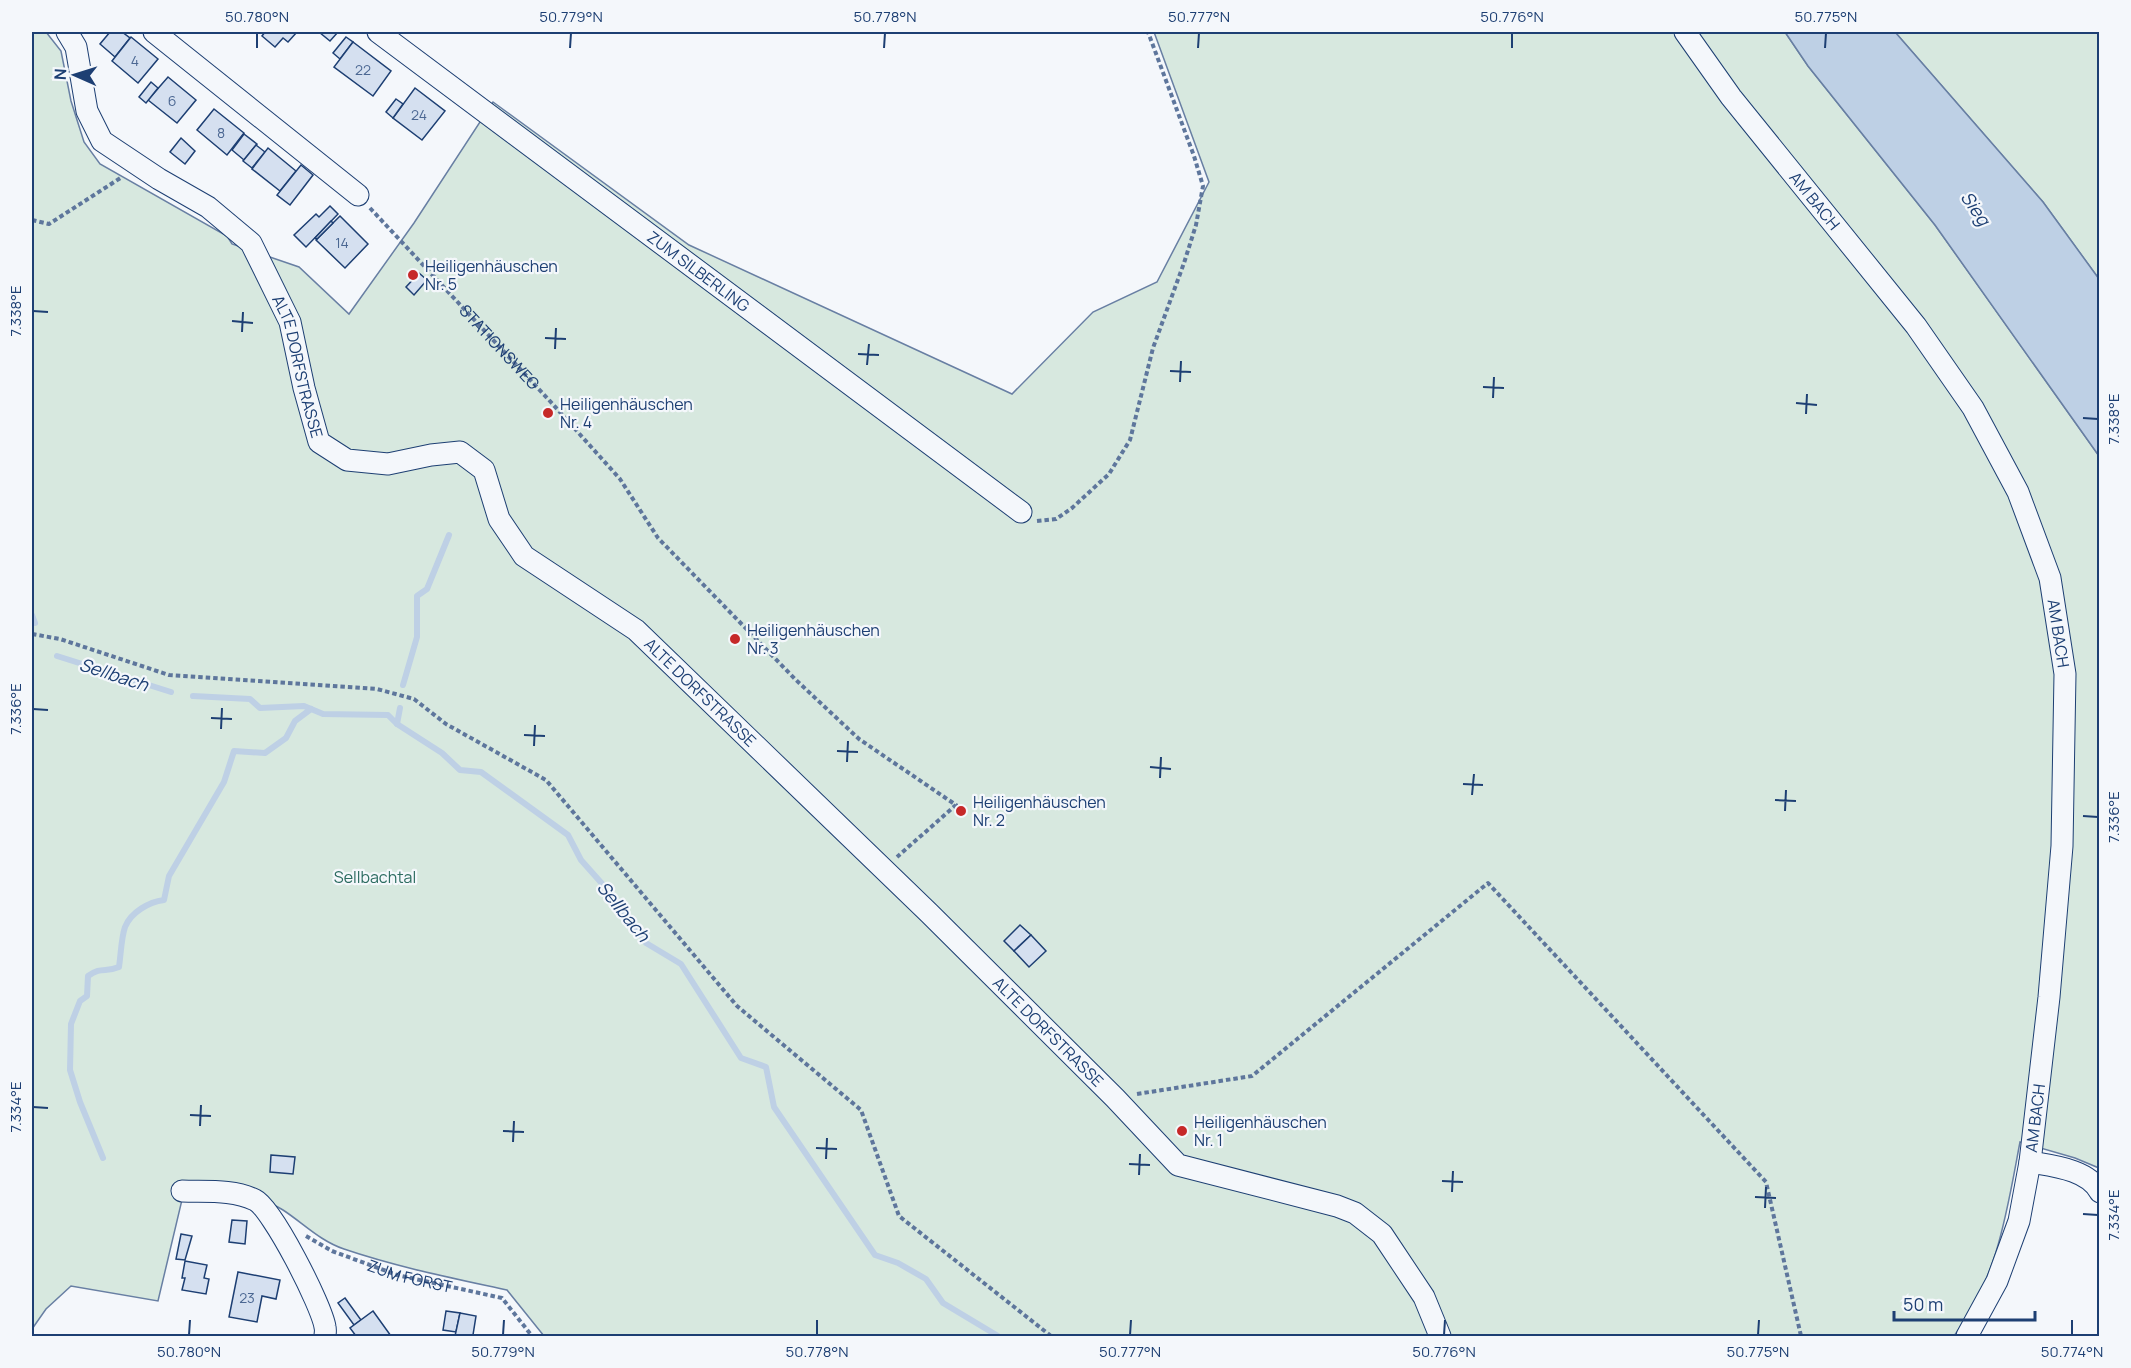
<svg xmlns="http://www.w3.org/2000/svg" width="2131" height="1368" font-family="Manrope,sans-serif">
	<rect width="100%" height="100%" fill="#f4f7fb"/>
	<g fill="#d7e8df" stroke="#687fa3" stroke-width="1.5">
		<path d="M32,32H46L61,51L71,101L84,142L100,164L227,236L232,244L299,267L349,314L414,223L493,102L689,245L1012,394L1093,312L1157,282L1209,182L1154,32H1785L1808,66L1935,225L2099,456V1168L2075,1158L2020,1142C2007,1210 1998,1279 1954,1336H544L507,1290C452,1278 397,1267 344,1249C320,1241 303,1223 283,1210C260,1195 212,1192 185,1187L158,1301L71,1286L46,1309L32,1329Z"/>
		<path d="M1895,32H2099V279L2043,202Z"/>
	</g>
	<path fill="#bed0e5" stroke="#687fa3" stroke-width="1.5" d="M1785,32H1895L2043,202L2099,279V456L1935,225L1808,66Z"/>
	<g fill="none" stroke-linecap="round" stroke-linejoin="round">
		<g stroke="#bed0e5" stroke-width="6">
			<path d="M32,615L35,623"/>
			<path d="M57,656L171,692"/>
			<path d="M403,685L417,637V596L427,589L449,535"/>
			<path d="M193,696L250,699L260,708L304,706L323,714L388,715L397,724L442,753L460,770L481,772L568,835L581,860L613,896L646,943L681,964L741,1058L766,1067L774,1107L875,1255L898,1263L926,1279L943,1303L998,1336"/>
			<path d="M397,724L400,708"/>
			<path d="M103,1158L80,1102L70,1070L71,1024L80,1001L87,996L88,976C102,966 105,973 119,967C121,954 121,939 125,927C131,912 149,902 164,900L169,876L224,782L234,751L265,753L286,738L295,721L311,709"/>
		</g>
	</g>
	<g fill="#d5e0f0" stroke="#1d3f73" stroke-width="1.5">
		<path d="M110,32H122L130,38L115,57L100,44Z"/>
		<path d="M265,32H297L288,42L283,38L275,47L262,36Z"/>
		<path d="M319,32H338L330,41Z"/>
		<path d="M131,37L158,59L138,83L112,61Z"/>
		<path d="M346,37L353,42L340,59L333,53Z"/>
		<path d="M353,42L391,71L373,96L334,67Z"/>
		<path d="M168,77L196,100L177,123L148,100Z"/>
		<path d="M151,82L158,88L146,103L139,97Z"/>
		<path d="M415,88L445,111L422,140L393,118Z"/>
		<path d="M396,99L403,104L393,118L386,112Z"/>
		<path d="M214,109L244,133L227,155L197,130Z"/>
		<path d="M244,134L257,144L244,160L232,150Z"/>
		<path d="M181,138L195,151L185,164L170,152Z"/>
		<path d="M256,145L265,152L252,168L243,161Z"/>
		<path d="M268,148L296,171L280,191L252,169Z"/>
		<path d="M301,165L313,175L290,205L277,195Z"/>
		<path d="M330,206L338,214L306,247L294,235L316,214L319,217Z"/>
		<path d="M340,216L368,244L345,268L316,240Z"/>
		<path d="M331,221L333,223L317,239L315,238Z"/>
		<path d="M419,273L427,280L414,295L406,287Z"/>
		<path d="M1020,925L1031,935L1014,951L1004,941Z"/>
		<path d="M1031,935L1046,951L1029,967L1014,951Z"/>
		<path d="M271,1155L295,1157L293,1174L270,1172Z"/>
		<path d="M232,1220L247,1221L245,1244L229,1242Z"/>
		<path d="M181,1234L192,1236L185,1260L176,1259Z"/>
		<path d="M185,1261L207,1265L204,1278L209,1279L206,1294L182,1290L185,1278H182Z"/>
		<path d="M238,1272L280,1280L276,1299L262,1296L257,1322L229,1317Z"/>
		<path d="M345,1298L361,1320L354,1325L338,1303Z"/>
		<path d="M373,1311L391,1336H356L350,1328Z"/>
		<path d="M446,1311L460,1313L456,1332L443,1330Z"/>
		<path d="M460,1313L476,1316L473,1335L479,1336H455Z"/>
	</g>
	<g fill="none" stroke-linecap="round" stroke-linejoin="round">
		<defs>
			<g id="minor">
				<path id="s3" d="M67,32L76,47L87,111L102,141L159,179L208,207L251,243L290,322L304,388L319,442L347,460L388,464L431,455L460,452L484,470L499,519L524,556L636,630L929,913L1115,1098L1178,1165L1337,1206L1355,1213L1382,1234L1424,1297L1440,1336"/>
				<path d="M154,32L358,195"/>
				<path id="s4" d="M378,32L1021,512"/>
				<path id="s5" d="M1685,32L1731,97L1916,326L1973,408L2018,492L2050,578L2065,674L2062,846L2049,997L2030,1162L2019,1221L1997,1281L1967,1336"/>
				<path d="M2030,1162C2052,1166 2088,1169 2100,1192"/>
				<path d="M182,1191C205,1192 233,1189 255,1200C272,1208 322,1306 325,1327C326,1331 325,1333 325,1336"/>
			</g>
		</defs>
		<use href="#minor" stroke="#1d3f73" stroke-width="23"/>
		<g stroke="#5e769c" stroke-width="4" stroke-dasharray="4.5 3" stroke-linecap="butt">
			<path id="s1" d="M370,208L549,400L620,479L658,538L796,680L859,739L956,805L897,857"/>
			<path d="M32,220L49,224L122,177"/>
			<path d="M1037,521L1056,519L1072,508L1109,474L1130,440L1153,348L1184,263L1196,225L1203,186L1194,156L1148,32"/>
			<path d="M32,634L60,639L169,675L377,689L414,699L446,724L546,780L737,1006L861,1110L899,1216L1051,1336"/>
			<path d="M1137,1094L1252,1076L1488,883L1766,1182L1801,1336"/>
			<path id="s2" d="M306,1236L332,1251L397,1275L502,1298L532,1336"/>
		</g>
		<use href="#minor" stroke="#f4f7fb" stroke-width="21"/>
	</g>
	<path fill="none" stroke="#1d3f73" stroke-width="2" d="M257,48V33M570,48L571,33M884,48L885,33M1198,48L1199,33M1512,48V33M1825,48L1826,33M33,311L48,312M232,321L253,323M242,332L243,312M545,338L566,339M555,349L556,328M858,354L879,355M867,365L869,344M1170,371L1191,372M1180,382L1181,361M1483,387L1504,388M1493,398L1494,377M1796,403L1817,405M1806,414L1807,394M2083,418L2098,419M33,709L48,710M211,718L232,719M221,729L222,708M524,735L545,736M534,746L535,725M837,751L858,752M847,762L848,741M1150,767L1171,769M1160,778L1161,757M1463,784L1483,785M1472,795L1474,774M1775,800L1796,801M1785,811L1786,790M2083,816L2098,817M33,1107L48,1108M190,1115L211,1116M200,1126L201,1105M503,1131L524,1132M513,1142L514,1121M816,1148L837,1149M826,1159L827,1138M1129,1164L1150,1165M1139,1175L1140,1154M1442,1181L1463,1182M1452,1192L1453,1171M1755,1197L1776,1198M1765,1208L1766,1187M2083,1214L2098,1215M189,1335L190,1320M503,1335L504,1320M817,1335V1320M1130,1335L1131,1320M1444,1335L1445,1320M1758,1335L1759,1320M2072,1335V1320"/>
	<g fill="#c62828" stroke="#f4f7fb" stroke-width="2">
		<circle cx="413" cy="275" r="6"/>
		<circle cx="548" cy="413" r="6"/>
		<circle cx="735" cy="639" r="6"/>
		<circle cx="961" cy="811" r="6"/>
		<circle cx="1182" cy="1131" r="6"/>
	</g>
	<g text-anchor="middle" dominant-baseline="central" stroke-width="4.5" stroke-linejoin="round" paint-order="stroke">
		<g font-size="14" fill="#4b6792">
			<text x="135" y="60">4</text>
			<text x="363" y="69">22</text>
			<text x="172" y="100">6</text>
			<text x="419" y="114">24</text>
			<text x="221" y="132">8</text>
			<text x="342" y="242">14</text>
			<text x="247" y="1297">23</text>
		</g>
		<g font-size="16" fill="#1d3f73" stroke="#f4f7fb">
			<text stroke="none"><textPath href="#s5" startOffset="213">AM BACH</textPath></text>
			<text stroke="none"><textPath href="#s4" startOffset="400">ZUM SILBERLING</textPath></text>
			<text stroke="none"><textPath href="#s1" startOffset="190">STATIONSWEG</textPath></text>
			<text stroke="none"><textPath href="#s3" startOffset="430">ALTE DORFSTRASSE</textPath></text>
			<text stroke="none"><textPath href="#s5" startOffset="717">AM BACH</textPath></text>
			<text stroke="none"><textPath href="#s3" startOffset="1006">ALTE DORFSTRASSE</textPath></text>
			<text stroke="none"><textPath href="#s3" startOffset="1492">ALTE DORFSTRASSE</textPath></text>
			<text transform="translate(2035 1118) rotate(-83)">AM BACH</text>
			<text stroke="none"><textPath href="#s2" startOffset="112">ZUM FORST</textPath></text>
		</g>
		<g font-size="16" fill="#1d3f73" stroke="#f4f7fb" text-anchor="start">
			<text x="425" y="266">Heiligenhäuschen<tspan x="425" dy="18">Nr. 5</tspan></text>
			<text x="560" y="404">Heiligenhäuschen<tspan x="560" dy="18">Nr. 4</tspan></text>
			<text x="747" y="630">Heiligenhäuschen<tspan x="747" dy="18">Nr. 3</tspan></text>
			<text x="973" y="802">Heiligenhäuschen<tspan x="973" dy="18">Nr. 2</tspan></text>
			<text x="1194" y="1122">Heiligenhäuschen<tspan x="1194" dy="18">Nr. 1</tspan></text>
		</g>
		<g font-size="16" fill="#2c6c60" stroke="#f4f7fb">
			<text x="375" y="877">Sellbachtal</text>
		</g>
		<g font-size="18" font-style="italic" fill="#1d3f73" stroke="#f4f7fb">
			<text transform="translate(1976 208) rotate(55)">Sieg</text>
			<text transform="translate(114 674) rotate(18)">Sellbach</text>
			<text transform="translate(624 911) rotate(51)">Sellbach</text>
		</g>
	</g>
	<rect width="2131" height="1368" fill="none" stroke="#f4f7fb" stroke-width="66"/>
	<g transform="translate(75 75) rotate(273)" stroke="#f4f7fb" stroke-width="4.5" paint-order="stroke">
	<path d="M0-4.5L10 22L0 15L-10 22Z" fill="#1d3f73"/>
	<text y="-9" font-size="16" font-weight="bold" text-anchor="middle" fill="#1d3f73">N</text>
	</g>
	<path d="M1894 1311v9h141v-9" fill="none" stroke="#1d3f73" stroke-width="3"/>
	<text x="1903" y="1311" font-size="18" fill="#1d3f73" stroke="#f4f7fb" stroke-width="4.5" paint-order="stroke">50 m</text>
	<rect x="33" y="33" width="2065" height="1302" fill="none" stroke="#1d3f73" stroke-width="2"/>
	<g font-size="15" text-anchor="middle" fill="#1d3f73">
		<text x="257" y="22">50.780°N</text>
		<text x="571" y="22">50.779°N</text>
		<text x="885" y="22">50.778°N</text>
		<text x="1199" y="22">50.777°N</text>
		<text x="1512" y="22">50.776°N</text>
		<text x="1826" y="22">50.775°N</text>
		<text transform="translate(16 311) rotate(-90)" y="5">7.338°E</text>
		<text transform="translate(2114 419) rotate(-90)" y="5">7.338°E</text>
		<text transform="translate(16 709) rotate(-90)" y="5">7.336°E</text>
		<text transform="translate(2114 817) rotate(-90)" y="5">7.336°E</text>
		<text transform="translate(16 1107) rotate(-90)" y="5">7.334°E</text>
		<text transform="translate(2114 1215) rotate(-90)" y="5">7.334°E</text>
		<text x="189" y="1357">50.780°N</text>
		<text x="503" y="1357">50.779°N</text>
		<text x="817" y="1357">50.778°N</text>
		<text x="1130" y="1357">50.777°N</text>
		<text x="1444" y="1357">50.776°N</text>
		<text x="1758" y="1357">50.775°N</text>
		<text x="2072" y="1357">50.774°N</text>
	</g>
</svg>
